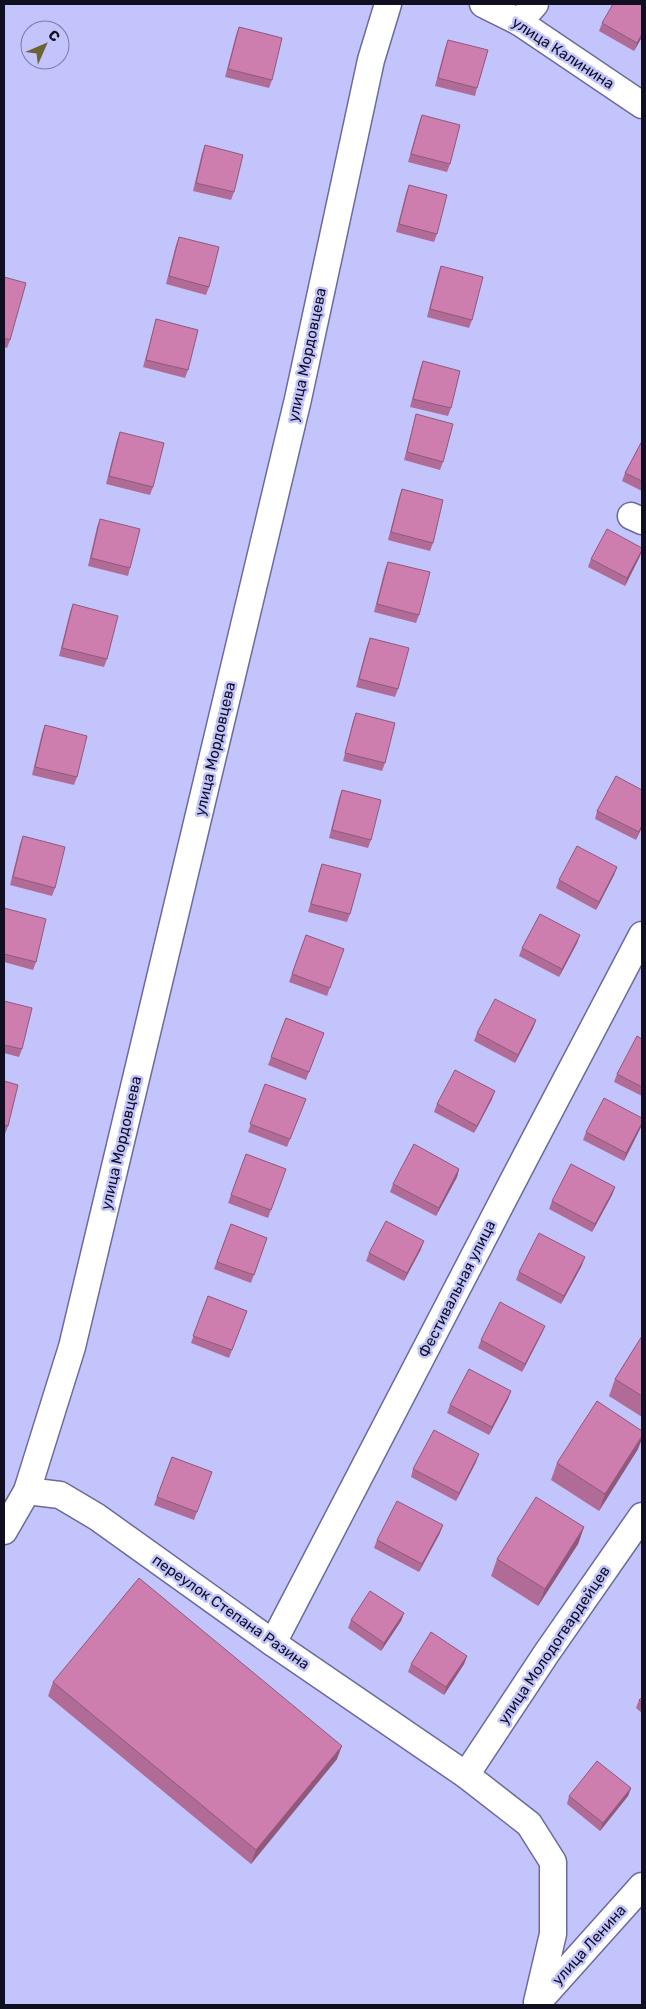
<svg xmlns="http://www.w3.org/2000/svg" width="646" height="2009" font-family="Rubik,sans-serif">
	<rect width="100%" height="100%" fill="#c2c4fb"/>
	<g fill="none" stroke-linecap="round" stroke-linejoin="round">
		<defs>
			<g id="minor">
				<path d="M483,4L519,22L642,105"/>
				<path d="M519,22L535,4"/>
				<path d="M631,516L642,521"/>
				<path d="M27,1491L60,1495L97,1517L273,1643L466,1775L529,1824L553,1862V1934L537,2002"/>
				<path d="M4,1531L27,1491L72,1347L298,399L371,60L388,4"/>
				<path d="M273,1643L526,1156L642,935"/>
				<path d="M466,1775L546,1654L642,1516"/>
				<path d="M539,2001L642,1886"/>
			</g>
		</defs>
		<use href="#minor" stroke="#6a6b9c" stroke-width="29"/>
		<use href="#minor" stroke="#fff" stroke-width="26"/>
	</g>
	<g fill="#b06c96">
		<path d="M642,4V37L634,51L599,31L602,23Z"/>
		<path d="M239,27L272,80L269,88L225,77L236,35Z"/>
		<path d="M448,40L477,88L475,96L435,86L445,48Z"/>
		<path d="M422,115L450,164L447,172L408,162L419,123Z"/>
		<path d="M205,145L234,192L231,200L193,191L202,153Z"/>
		<path d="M409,185L437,234L434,242L396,232L406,193Z"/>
		<path d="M179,237L209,287L206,295L166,284L176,245Z"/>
		<path d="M441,266L472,320L469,328L427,317L438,274Z"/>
		<path d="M4,277L10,340L7,348L4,347Z"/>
		<path d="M156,319L188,370L185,378L143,367L154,327Z"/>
		<path d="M423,361L451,408L448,416L410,407L420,369Z"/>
		<path d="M416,414L443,462L440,470L404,460L414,422Z"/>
		<path d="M120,432L153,487L150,495L106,484L117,440Z"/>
		<path d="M642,441V491L622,481L625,473Z"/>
		<path d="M402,489L433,543L430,551L388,540L399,497Z"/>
		<path d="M100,519L130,568L128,576L88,566L97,527Z"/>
		<path d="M640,556L625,586L588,567L591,559Z"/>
		<path d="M388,562L419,615L416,623L374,612L385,569Z"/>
		<path d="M73,604L107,659L104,667L59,656L70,612Z"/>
		<path d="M370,638L398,689L395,697L356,687L367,646Z"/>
		<path d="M356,713L385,763L382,771L343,761L353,721Z"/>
		<path d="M45,725L77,777L74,785L32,775L42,733Z"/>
		<path d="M342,790L371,840L368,848L329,838L339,798Z"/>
		<path d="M642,790V827L636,840L595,819L597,811Z"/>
		<path d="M23,836L55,888L52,896L10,885L20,844Z"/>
		<path d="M322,864L350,914L347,922L308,912L319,872Z"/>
		<path d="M617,867L614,875L596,910L556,888L559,880Z"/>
		<path d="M4,908L36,962L33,970L4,962Z"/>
		<path d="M306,935L344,949L327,996L289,982Z"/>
		<path d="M580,935L577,943L559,977L519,956L522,948Z"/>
		<path d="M4,1001L22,1049L19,1057L4,1053Z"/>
		<path d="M286,1018L324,1033L306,1080L268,1065Z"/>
		<path d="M536,1020L533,1028L515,1063L474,1041L477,1033Z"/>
		<path d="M642,1039V1096L614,1082L617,1074Z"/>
		<path d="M4,1081L8,1126L5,1134H4Z"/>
		<path d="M265,1084L306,1099L287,1147L248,1132Z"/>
		<path d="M492,1099L474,1133L434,1112L437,1104Z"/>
		<path d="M642,1118V1125L624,1161L583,1140L586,1132Z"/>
		<path d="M246,1154L286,1169L268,1218L228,1203Z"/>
		<path d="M459,1169L457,1177L436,1216L390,1192L393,1184Z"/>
		<path d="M615,1187L612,1195L592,1232L549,1209L552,1201Z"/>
		<path d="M231,1224L267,1238L251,1283L214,1269Z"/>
		<path d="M421,1249L404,1281L366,1261L369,1253Z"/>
		<path d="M582,1265L561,1304L516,1280L519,1272Z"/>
		<path d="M208,1296L247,1311L229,1358L191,1343Z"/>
		<path d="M545,1326L542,1333L522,1372L478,1348L481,1340Z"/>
		<path d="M642,1336V1417L609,1396L615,1379Z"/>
		<path d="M511,1391L508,1399L489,1435L447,1413L450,1405Z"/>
		<path d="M638,1449L599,1511L551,1480L557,1463Z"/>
		<path d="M172,1457L212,1472L194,1520L154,1505Z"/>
		<path d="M476,1462L456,1501L411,1477L413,1469Z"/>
		<path d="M584,1527L578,1544L538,1606L491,1576L497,1559Z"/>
		<path d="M440,1533L419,1572L374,1548L377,1540Z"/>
		<path d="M404,1613L401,1621L381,1651L348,1628L351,1620Z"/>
		<path d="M467,1656L464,1664L444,1695L408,1672L411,1664Z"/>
		<path d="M53,1682L337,1759L251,1864L48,1696Z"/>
		<path d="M642,1697V1713L636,1708L639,1700Z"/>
		<path d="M631,1788L628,1796L600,1831L567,1804L569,1796Z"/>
	</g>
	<g fill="#90587a">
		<path d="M642,34V37L634,51L637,43Z"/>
		<path d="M642,550L640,556L625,586L627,578Z"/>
		<path d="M642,825V827L636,840L639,832Z"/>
		<path d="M617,867L614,875L596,910L599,902Z"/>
		<path d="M580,935L577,943L559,977L562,969Z"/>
		<path d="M536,1020L533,1028L515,1063L518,1055Z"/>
		<path d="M495,1091L492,1099L474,1133L477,1126Z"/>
		<path d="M642,1123L641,1127L624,1161L626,1153Z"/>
		<path d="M459,1169L457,1177L436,1216L439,1208Z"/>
		<path d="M615,1187L612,1195L592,1232L595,1224Z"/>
		<path d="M424,1241L421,1249L404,1281L407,1273Z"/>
		<path d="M585,1257L582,1265L561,1304L564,1296Z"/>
		<path d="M545,1326L542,1333L522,1372L525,1364Z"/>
		<path d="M511,1391L508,1399L489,1435L492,1427Z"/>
		<path d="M642,1436V1439L638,1449L599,1511L605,1494Z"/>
		<path d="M479,1454L476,1462L456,1501L459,1493Z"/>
		<path d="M443,1525L440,1533L419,1572L422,1564Z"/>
		<path d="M584,1527L578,1544L538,1606L545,1589Z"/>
		<path d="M404,1613L401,1621L381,1651L384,1643Z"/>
		<path d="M467,1656L464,1664L444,1695L446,1687Z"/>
		<path d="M342,1746L337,1759L251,1864L256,1850Z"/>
		<path d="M631,1788L628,1796L600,1831L603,1823Z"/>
	</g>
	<g fill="#cd7eae" stroke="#90587a">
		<path d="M613,4H642V34L637,43L602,23Z"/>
		<path d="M239,27L282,38L272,80L228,69Z"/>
		<path d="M448,40L488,50L477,88L438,78Z"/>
		<path d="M422,115L460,125L450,164L411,154Z"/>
		<path d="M205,145L243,155L234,192L196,183Z"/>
		<path d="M409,185L447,195L437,234L399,224Z"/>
		<path d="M179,237L219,247L209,287L169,276Z"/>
		<path d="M441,266L483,277L472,320L430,309Z"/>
		<path d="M4,277L26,283L10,340L4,338Z"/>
		<path d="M156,319L198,330L188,370L146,360Z"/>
		<path d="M423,361L460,371L451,408L413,399Z"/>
		<path d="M416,414L453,424L443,462L407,452Z"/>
		<path d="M120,432L164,443L153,487L109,476Z"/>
		<path d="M642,441V481L625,473Z"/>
		<path d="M402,489L443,500L433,543L391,532Z"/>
		<path d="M100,519L140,529L130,568L91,558Z"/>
		<path d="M607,529L642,548V550L627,578L591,559Z"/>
		<path d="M388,562L430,572L419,615L377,604Z"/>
		<path d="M73,604L118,616L107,659L62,648Z"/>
		<path d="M370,638L409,648L398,689L359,679Z"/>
		<path d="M356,713L395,723L385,763L345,753Z"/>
		<path d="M45,725L87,736L77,777L35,767Z"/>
		<path d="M616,776L642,790V825L639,832L597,811Z"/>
		<path d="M342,790L381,800L371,840L332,830Z"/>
		<path d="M23,836L65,847L55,888L13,877Z"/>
		<path d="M577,846L617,867L599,902L559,880Z"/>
		<path d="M322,864L361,874L350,914L311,904Z"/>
		<path d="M4,908L46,919L36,962L4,954Z"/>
		<path d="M540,914L580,935L562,969L522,948Z"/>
		<path d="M306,935L344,949L330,988L292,974Z"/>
		<path d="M495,999L536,1020L518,1055L477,1033Z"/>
		<path d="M4,1001L32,1008L22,1049L4,1045Z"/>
		<path d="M286,1018L324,1033L309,1072L271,1057Z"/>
		<path d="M637,1036L642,1039V1087L617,1074Z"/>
		<path d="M455,1070L495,1091L477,1126L437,1104Z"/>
		<path d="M4,1081L18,1085L8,1126L4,1125Z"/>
		<path d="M265,1084L306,1099L290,1139L250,1124Z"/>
		<path d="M604,1098L642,1118V1123L626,1153L586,1132Z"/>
		<path d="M414,1144L459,1169L439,1208L393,1184Z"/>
		<path d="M246,1154L286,1169L271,1210L231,1195Z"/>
		<path d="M571,1164L615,1187L595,1224L552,1201Z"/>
		<path d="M386,1221L424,1241L407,1273L369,1253Z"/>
		<path d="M231,1224L267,1238L254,1275L217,1262Z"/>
		<path d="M539,1233L585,1257L564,1296L519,1272Z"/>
		<path d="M208,1296L247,1311L232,1350L193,1336Z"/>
		<path d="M500,1302L545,1326L525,1364L481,1340Z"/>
		<path d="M642,1336V1396L615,1379Z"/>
		<path d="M469,1369L511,1391L492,1427L450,1405Z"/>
		<path d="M597,1401L642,1431V1436L605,1494L557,1463Z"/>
		<path d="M434,1430L479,1454L459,1493L413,1469Z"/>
		<path d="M172,1457L212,1472L197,1512L157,1497Z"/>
		<path d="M536,1497L584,1527L545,1589L497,1559Z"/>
		<path d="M397,1501L443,1525L422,1564L377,1540Z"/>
		<path d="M139,1578L342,1746L256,1850L53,1682Z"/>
		<path d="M370,1591L404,1613L384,1643L351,1620Z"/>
		<path d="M431,1632L467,1656L446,1687L411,1664Z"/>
		<path d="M642,1697V1703L639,1700Z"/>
		<path d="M597,1761L631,1788L603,1823L569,1796Z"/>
	</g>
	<g text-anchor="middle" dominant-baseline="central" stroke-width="5" stroke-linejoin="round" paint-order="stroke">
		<g font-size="15" fill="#100f22" stroke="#c2c4fb">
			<text transform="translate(563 53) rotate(33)">улица Калинина</text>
			<text transform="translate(307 355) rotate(-78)">улица Мордовцева</text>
			<text transform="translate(215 749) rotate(-77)">улица Мордовцева</text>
			<text transform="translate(121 1143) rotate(-77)">улица Мордовцева</text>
			<text transform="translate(457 1289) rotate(-63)">Фестивальная улица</text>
			<text transform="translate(231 1612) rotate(35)">переулок Степана Разина</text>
			<text transform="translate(554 1645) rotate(-56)">улица Молодогвардейцев</text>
			<text transform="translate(589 1945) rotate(-48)">улица Ленина</text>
		</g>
	</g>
	<rect width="646" height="2009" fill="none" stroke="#100f22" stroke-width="10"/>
	<g transform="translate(45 45) rotate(45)"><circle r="24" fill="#c2c4fb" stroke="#7b7ca4"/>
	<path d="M0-4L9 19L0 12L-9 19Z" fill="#696430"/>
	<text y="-8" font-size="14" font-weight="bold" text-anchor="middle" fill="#100f22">С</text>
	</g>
</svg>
